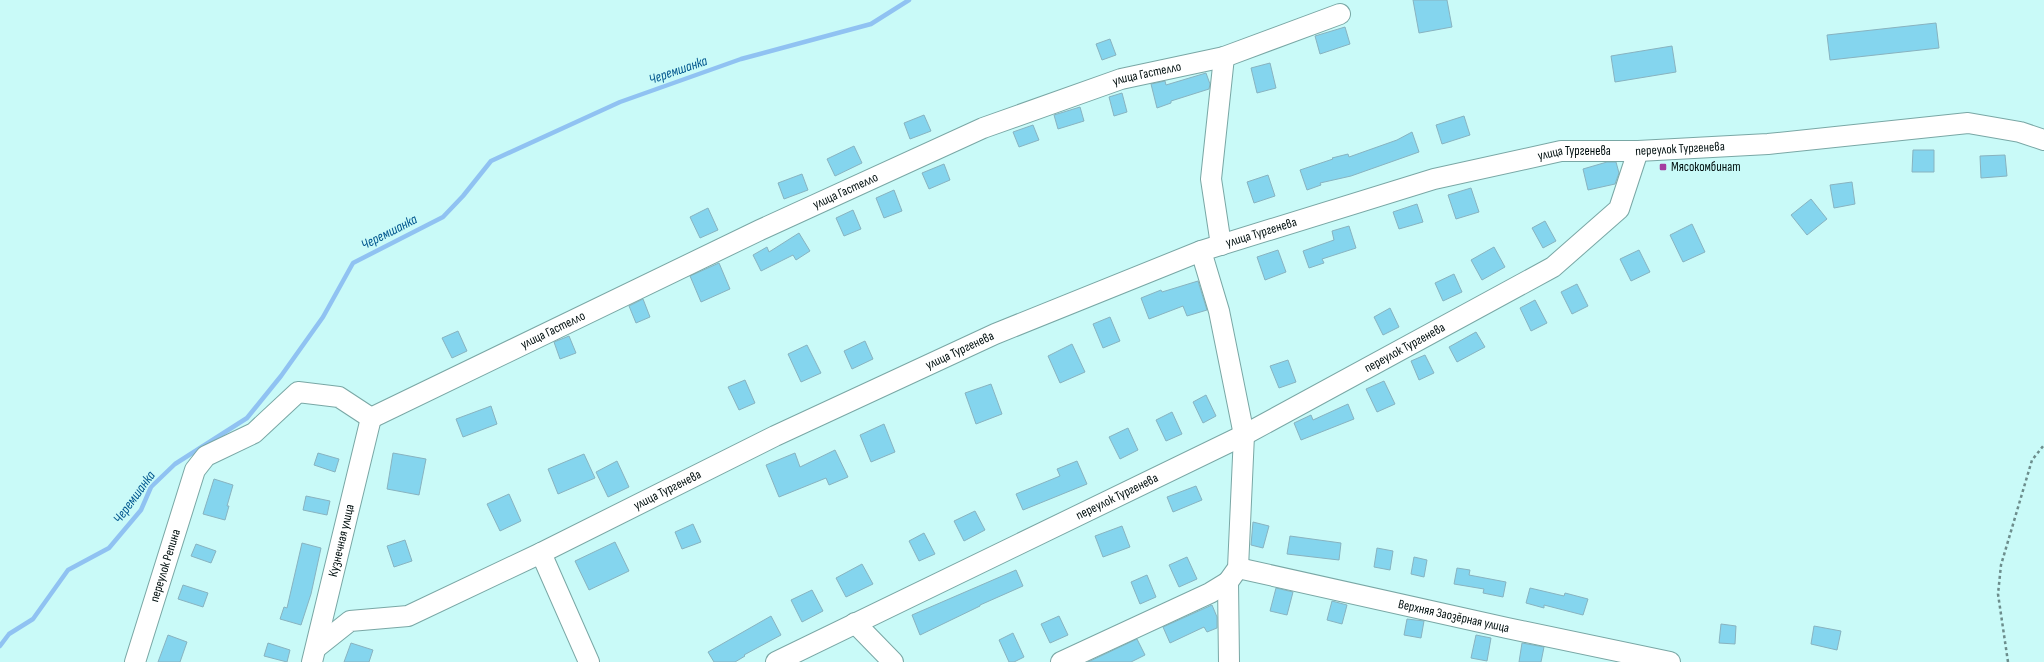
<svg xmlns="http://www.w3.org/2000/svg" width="2044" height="662" font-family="'Sofia Sans Condensed',sans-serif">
	<rect width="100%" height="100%" fill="#c9faf8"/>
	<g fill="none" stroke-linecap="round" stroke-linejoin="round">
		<path stroke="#90c2f2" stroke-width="4.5" d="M0,646L9,634L33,619L68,570L109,548L141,510L151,487L175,464L247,418L281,376L323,317L353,263L443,217L463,196L491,161L620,102L741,59L871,24L909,0"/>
	</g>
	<g fill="#84d5ee" stroke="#88b3c0">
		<path d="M1413,0H1447L1452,27L1419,33Z"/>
		<path d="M1936,23L1939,48L1830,60L1827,35Z"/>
		<path d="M1345,27L1350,44L1320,54L1315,36Z"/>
		<path d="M1110,39L1116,55L1102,60L1096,44Z"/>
		<path d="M1672,46L1676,72L1615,82L1611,56Z"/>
		<path d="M1270,63L1276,88L1257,93L1251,68Z"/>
		<path d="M1206,73L1210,84L1209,89L1171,101V103L1157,108L1151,84L1165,81L1166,85Z"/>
		<path d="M1122,93L1127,112L1114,116L1109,97Z"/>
		<path d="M1080,107L1084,121L1058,129L1054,115Z"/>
		<path d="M924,115L931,131L910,139L904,123Z"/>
		<path d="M1464,116L1470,135L1442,144L1436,125Z"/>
		<path d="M1033,125L1039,140L1019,147L1013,132Z"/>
		<path d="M1412,132L1419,152L1351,176L1320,183L1321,185L1307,190L1300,170L1333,159L1332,158L1348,154L1349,157L1397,140Z"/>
		<path d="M854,146L862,163L835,176L827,159Z"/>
		<path d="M1913,150H1934V172H1912Z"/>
		<path d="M2005,155L2007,176L1981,178L1980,156Z"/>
		<path d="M1607,162H1616L1619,173L1615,184L1588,190L1583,169Z"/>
		<path d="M944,164L950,180L929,189L922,173Z"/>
		<path d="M802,174L808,190L784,199L778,183Z"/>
		<path d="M1268,175L1275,196L1254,203L1247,182Z"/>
		<path d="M1852,182L1855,204L1834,208L1830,185Z"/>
		<path d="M1471,188L1479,212L1456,219L1448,195Z"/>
		<path d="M894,190L902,211L884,218L876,198Z"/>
		<path d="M1811,199L1827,219L1807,235L1791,215Z"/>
		<path d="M1417,204L1423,222L1399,229L1393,212Z"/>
		<path d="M708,208L718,230L700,238L690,217Z"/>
		<path d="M853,210L861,229L844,236L836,218Z"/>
		<path d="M1545,221L1556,241L1543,248L1532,228Z"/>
		<path d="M1692,224L1705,252L1683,262L1670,235Z"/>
		<path d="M1349,226L1356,248L1322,259L1324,263L1309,268L1303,251L1334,240L1332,231Z"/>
		<path d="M799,233L810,251L796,260L793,255L761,271L753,255L767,247L769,252Z"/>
		<path d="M1494,247L1505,267L1482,280L1471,260Z"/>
		<path d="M1278,250L1286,272L1265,280L1257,257Z"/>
		<path d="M1639,250L1650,272L1631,281L1620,259Z"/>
		<path d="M719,263L730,289L701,302L690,276Z"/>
		<path d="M1454,274L1462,292L1443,301L1435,283Z"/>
		<path d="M1198,281L1207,310L1187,316L1183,306L1149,319L1141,298L1161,290L1162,292Z"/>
		<path d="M1577,284L1588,306L1572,314L1561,292Z"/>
		<path d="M643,299L650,317L636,323L629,306Z"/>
		<path d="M1535,300L1547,323L1531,331L1520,308Z"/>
		<path d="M1390,308L1399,327L1383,335L1374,317Z"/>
		<path d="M1110,317L1120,341L1103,348L1093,324Z"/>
		<path d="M458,331L467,351L452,358L442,338Z"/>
		<path d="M1476,332L1485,347L1457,362L1449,347Z"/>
		<path d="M569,336L576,353L560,359L554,342Z"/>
		<path d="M865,341L873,359L852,369L844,351Z"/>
		<path d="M1072,344L1085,372L1060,383L1048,356Z"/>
		<path d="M807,345L821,373L801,382L788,354Z"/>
		<path d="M1425,355L1434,373L1419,380L1411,361Z"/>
		<path d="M1288,360L1296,382L1279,388L1270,366Z"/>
		<path d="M745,380L755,403L739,410L728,387Z"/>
		<path d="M1384,381L1395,404L1377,412L1366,389Z"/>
		<path d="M991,384L1002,414L976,424L965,393Z"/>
		<path d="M1206,395L1216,416L1203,423L1193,402Z"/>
		<path d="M1348,404L1354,419L1301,440L1294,423L1311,415L1313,420Z"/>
		<path d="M491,406L497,424L463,437L456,419Z"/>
		<path d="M1172,412L1182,434L1166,441L1156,420Z"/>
		<path d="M884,424L895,452L871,462L860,435Z"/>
		<path d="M1128,428L1138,450L1120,459L1109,437Z"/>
		<path d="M835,450L848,477L829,485L826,478L779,497L766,465L795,453L800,467Z"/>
		<path d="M318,453L339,459L335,472L314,465Z"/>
		<path d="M393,453L426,459L419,495L387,489Z"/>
		<path d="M584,454L595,478L558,494L548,469Z"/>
		<path d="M617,461L629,487L608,497L596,472Z"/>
		<path d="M1077,461L1087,484L1023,510L1016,494L1060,476L1057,469Z"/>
		<path d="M214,479L233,485L227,506H229L225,520L203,514Z"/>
		<path d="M1196,486L1202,500L1173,512L1167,497Z"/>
		<path d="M509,494L521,521L500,531L487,504Z"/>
		<path d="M306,496L330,501L327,515L303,510Z"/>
		<path d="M975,511L985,530L964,541L954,521Z"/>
		<path d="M1253,522L1269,526L1263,548L1251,545Z"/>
		<path d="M693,524L701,542L682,549L675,532Z"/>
		<path d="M1122,526L1130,547L1103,557L1095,536Z"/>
		<path d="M924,533L935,554L919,561L909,541Z"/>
		<path d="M1290,536L1341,543L1339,560L1287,554Z"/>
		<path d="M405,540L412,561L394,567L387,546Z"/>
		<path d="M615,542L629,571L589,590L575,561Z"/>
		<path d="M302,543L321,548L311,594L301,625L280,619L284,607L287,608Z"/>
		<path d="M196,544L216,551L211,563L191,556Z"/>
		<path d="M1377,548L1393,551L1390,570L1374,567Z"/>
		<path d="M1187,557L1197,579L1179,587L1169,565Z"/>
		<path d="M1414,557L1427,560L1424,577L1411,574Z"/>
		<path d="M862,564L873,584L846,597L836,578Z"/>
		<path d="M1457,568L1470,570L1469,575L1506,582L1503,597L1483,593L1484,589L1454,584Z"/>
		<path d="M1016,570L1023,586L980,605V606L920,635L912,615Z"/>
		<path d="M1147,575L1156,597L1140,604L1131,582Z"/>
		<path d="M183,585L208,593L203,607L178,599Z"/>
		<path d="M1276,588L1293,592L1287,615L1270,611Z"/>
		<path d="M1530,588L1564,596L1565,593L1588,599L1583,615L1544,605V608L1526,603Z"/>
		<path d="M812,590L823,611L802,622L791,600Z"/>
		<path d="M1332,601L1347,605L1342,624L1327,620Z"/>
		<path d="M1212,605L1217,617V628L1207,632L1204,627L1170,643L1163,627Z"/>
		<path d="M771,616L781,635L744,655L745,656L735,662H714L708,652Z"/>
		<path d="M1059,616L1068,635L1050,643L1041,624Z"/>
		<path d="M1407,619L1424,621L1421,638L1404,635Z"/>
		<path d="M1721,624L1736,626L1735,644L1719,643Z"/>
		<path d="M1814,626L1841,631L1837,650L1811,644Z"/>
		<path d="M1013,633L1024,657L1014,662H1009L999,640Z"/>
		<path d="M168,635L187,642L180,662H158Z"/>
		<path d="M1476,635L1491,638L1487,661L1471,658Z"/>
		<path d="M1137,639L1145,655L1131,662H1088Z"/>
		<path d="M268,643L290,650L287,662L264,656Z"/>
		<path d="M351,643L373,650L369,662H344Z"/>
		<path d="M1522,643L1544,647L1541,662H1519Z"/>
	</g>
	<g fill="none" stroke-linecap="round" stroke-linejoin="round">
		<defs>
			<g id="minor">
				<path d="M1221,245L1211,179L1224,57"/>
				<path d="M1201,251L1219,311L1244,435L1238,568L1228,582L1229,662"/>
				<path id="s1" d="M371,418L760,230L983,128L1121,79L1224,57L1340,14"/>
				<path d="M541,553L589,662"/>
				<path id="s2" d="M1238,568L1507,628L1670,662"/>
				<path d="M855,623L893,662"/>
				<path id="s3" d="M316,648L350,621L408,616L541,553L775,436L995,334L1201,251L1434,179L1561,151H1638L1768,144L1968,123L2020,132L2044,140"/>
				<path id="s4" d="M135,662L195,470L206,456L254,433L298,392L339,397L371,418"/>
				<path id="s5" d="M312,662L371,418"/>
				<path id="s6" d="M776,662L1244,435L1553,267L1619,209L1638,151"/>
				<path d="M1061,662L1210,593L1228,582"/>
			</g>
		</defs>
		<use href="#minor" stroke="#79a7a5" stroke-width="22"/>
		<path stroke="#6c8d8c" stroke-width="2.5" stroke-dasharray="3 3" stroke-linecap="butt" d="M2008,662L1998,594L2001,565L2032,460L2044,445"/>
		<use href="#minor" stroke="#fff" stroke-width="20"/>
	</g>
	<rect fill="#a43da0" stroke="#c9faf8" stroke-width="1.5" x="1659" y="163" width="8" height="8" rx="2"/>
	<g text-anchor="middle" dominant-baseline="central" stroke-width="3" stroke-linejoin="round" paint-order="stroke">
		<g font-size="13" fill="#010f0f" stroke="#c9faf8">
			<text stroke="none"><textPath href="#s1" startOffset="850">улица Гастелло</textPath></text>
			<text stroke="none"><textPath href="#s3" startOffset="1468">переулок Тургенева</textPath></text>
			<text stroke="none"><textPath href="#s3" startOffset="1362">улица Тургенева</textPath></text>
			<text stroke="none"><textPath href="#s1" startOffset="526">улица Гастелло</textPath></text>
			<text stroke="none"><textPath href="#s3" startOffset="1038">улица Тургенева</textPath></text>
			<text stroke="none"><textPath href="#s1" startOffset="202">улица Гастелло</textPath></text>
			<text stroke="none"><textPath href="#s6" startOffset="703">переулок Тургенева</textPath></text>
			<text stroke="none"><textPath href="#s3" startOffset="714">улица Тургенева</textPath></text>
			<text stroke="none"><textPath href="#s3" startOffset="390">улица Тургенева</textPath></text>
			<text stroke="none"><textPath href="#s6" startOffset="379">переулок Тургенева</textPath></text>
			<text stroke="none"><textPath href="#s5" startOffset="125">Кузнечная улица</textPath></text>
			<text stroke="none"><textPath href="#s4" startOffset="101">переулок Репина</textPath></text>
			<text stroke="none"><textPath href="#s2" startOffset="221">Верхняя Заозёрная улица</textPath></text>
		</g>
		<g font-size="13" fill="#010f0f" stroke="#c9faf8" text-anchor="start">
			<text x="1671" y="167">Мясокомбинат</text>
		</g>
		<g font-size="14" font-style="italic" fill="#00568e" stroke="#c9faf8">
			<text transform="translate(678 70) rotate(-19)">Черемшанка</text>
			<text transform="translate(389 232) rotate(-27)">Черемшанка</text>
			<text transform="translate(134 497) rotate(-54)">Черемшанка</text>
		</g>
	</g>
</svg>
